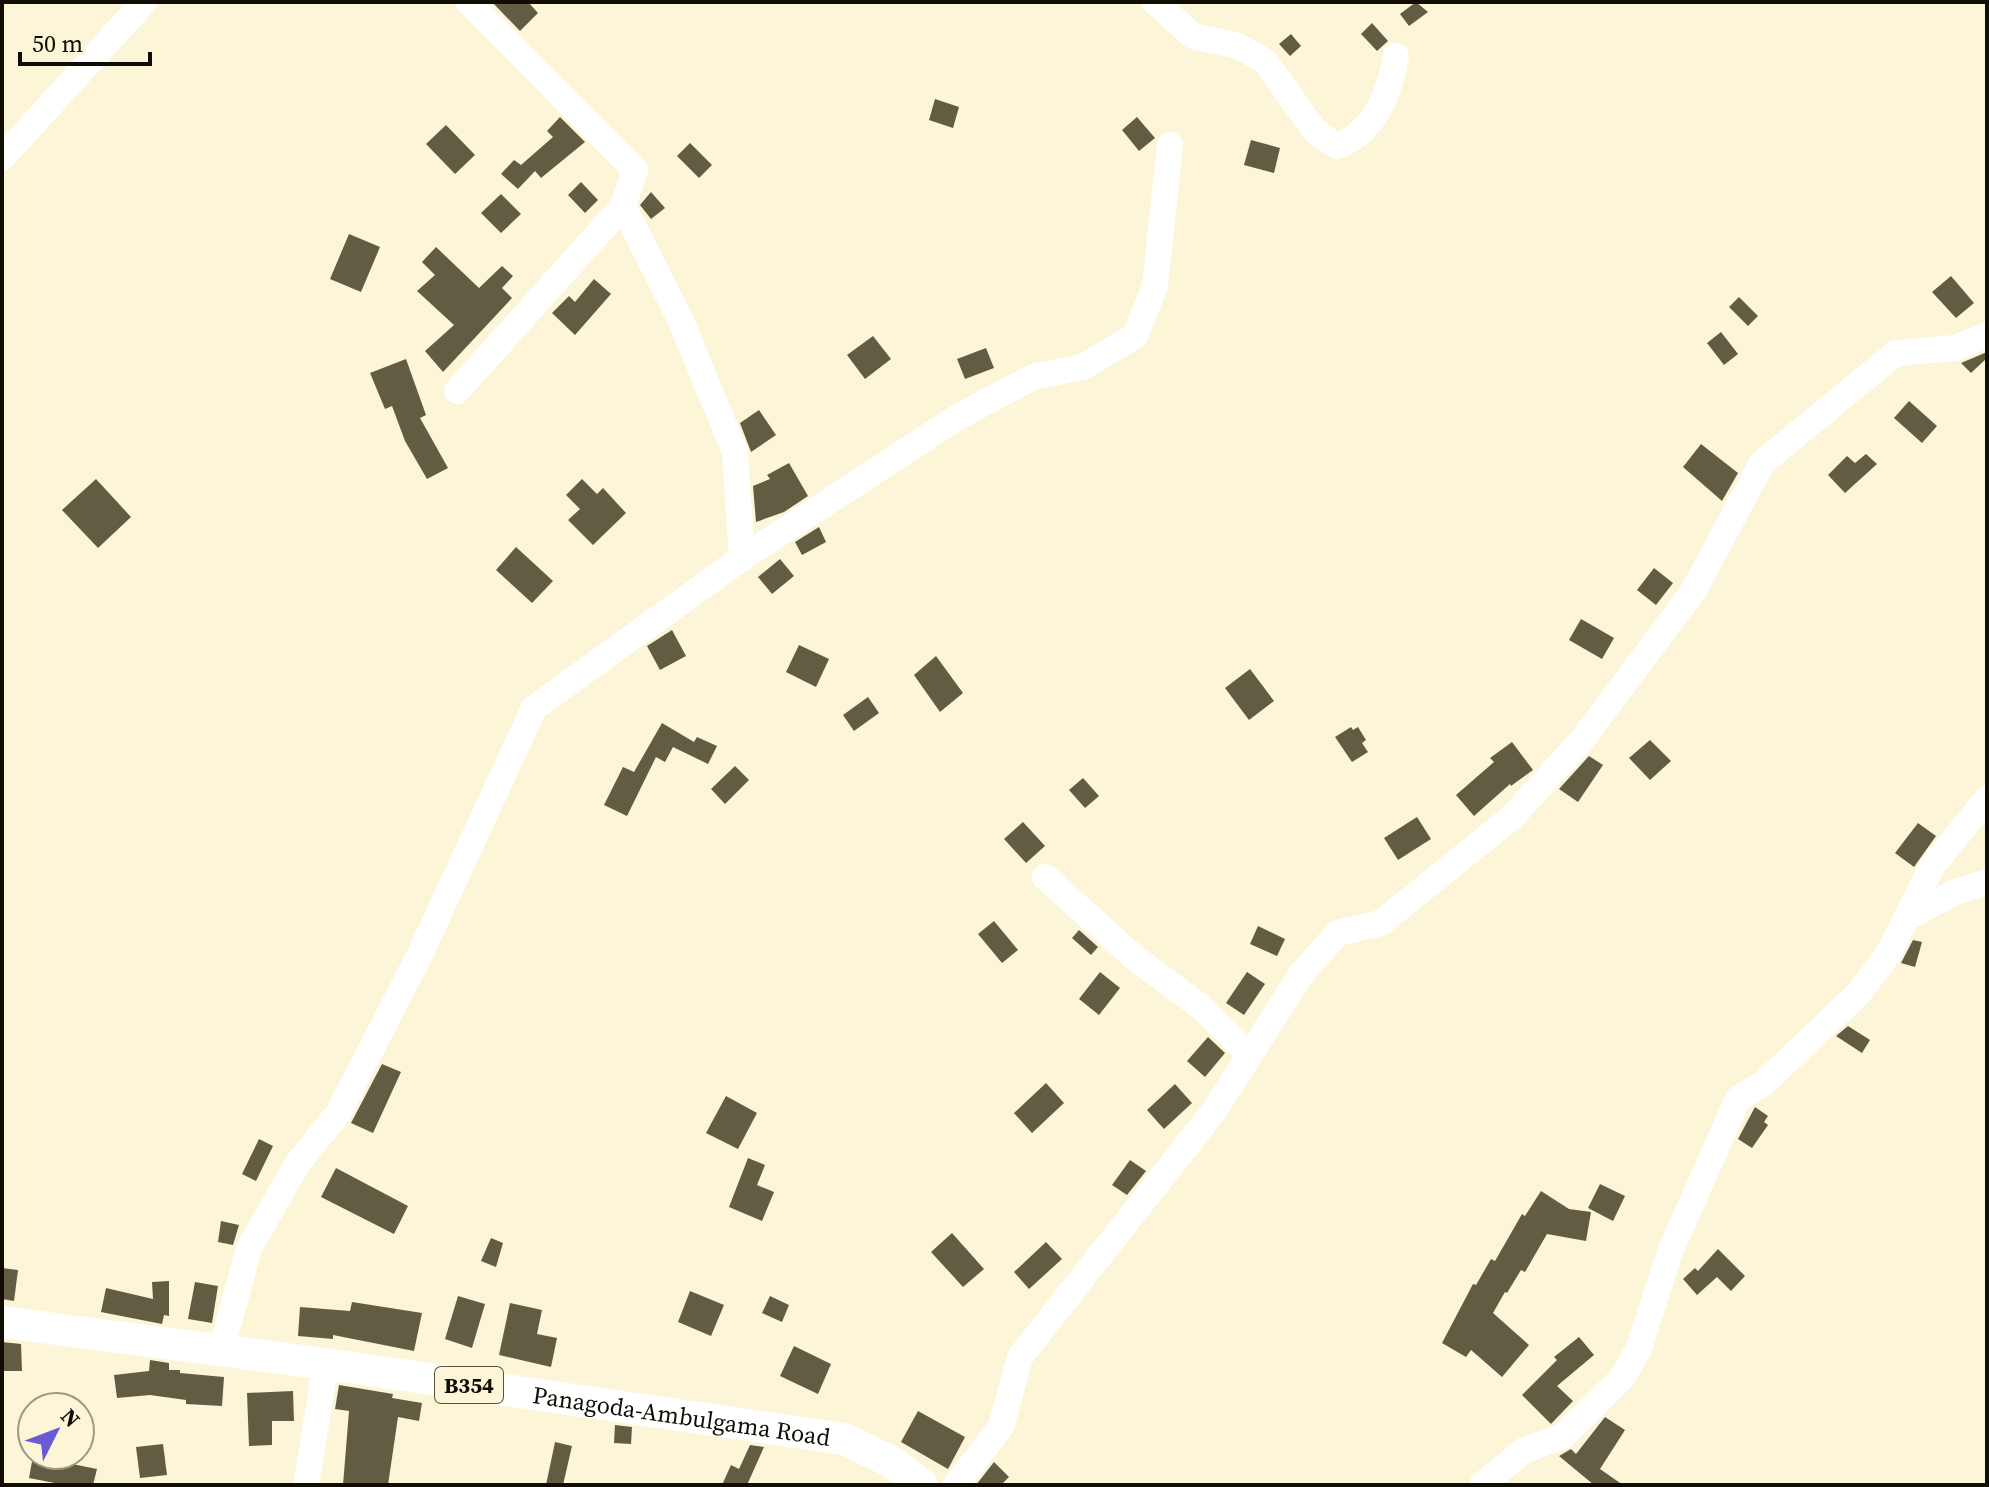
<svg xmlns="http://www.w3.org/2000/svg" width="1989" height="1487" font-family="'Source Serif 4',serif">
	<rect width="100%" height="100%" fill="#fcf5d7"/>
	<g fill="#625c43">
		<path d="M492,2H528L538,13L520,31Z"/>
		<path d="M1416,2L1428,12L1409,26L1400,14Z"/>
		<path d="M1372,23L1388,41L1377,51L1361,34Z"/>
		<path d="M1291,34L1301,46L1290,56L1279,44Z"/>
		<path d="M935,99L959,107L953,128L929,120Z"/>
		<path d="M560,117L585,142L541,178L535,171L518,189L501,174L514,160L521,165L553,137L547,131Z"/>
		<path d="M1137,117L1155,138L1139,151L1122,130Z"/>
		<path d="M446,125L475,155L455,174L426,144Z"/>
		<path d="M1251,140L1280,148L1274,173L1244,165Z"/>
		<path d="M690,143L712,165L699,178L677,156Z"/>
		<path d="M581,182L598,200L585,213L568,195Z"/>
		<path d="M651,192L665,208L651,219L640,205Z"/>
		<path d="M501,194L521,214L501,233L481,213Z"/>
		<path d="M349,234L380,247L361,292L330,279Z"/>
		<path d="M436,247L479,288L502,266L513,276L502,288L512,298L443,372L425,351L454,325L417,291L435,275L422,262Z"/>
		<path d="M1951,276L1974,303L1956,318L1932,292Z"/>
		<path d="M594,279L611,294L575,335L552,313L569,296L575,302Z"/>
		<path d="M1739,297L1758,316L1748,326L1729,307Z"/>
		<path d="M1721,332L1738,354L1724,365L1707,343Z"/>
		<path d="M873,336L891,359L865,379L847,355Z"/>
		<path d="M986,348L994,368L965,379L957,359Z"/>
		<path d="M1987,352V358L1971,373L1961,363Z"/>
		<path d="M406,359L426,415L420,418L448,468L427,479L405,441L392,406L385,409L370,373Z"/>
		<path d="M1909,401L1937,426L1922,443L1894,418Z"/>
		<path d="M759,410L776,435L751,452L740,423Z"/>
		<path d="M1701,444L1738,473L1722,501L1683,467Z"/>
		<path d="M1866,454L1877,464L1845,493L1828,475L1847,456L1855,463Z"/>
		<path d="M789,463L808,496L784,512L756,522L753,486L770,479L767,475Z"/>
		<path d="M96,479L131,517L98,548L62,510Z"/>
		<path d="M582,479L597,494L603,488L626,513L593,545L568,520L580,509L566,495Z"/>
		<path d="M819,527L826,542L802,555L795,542Z"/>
		<path d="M516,547L553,581L532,603L496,570Z"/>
		<path d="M780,559L794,576L772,594L758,577Z"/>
		<path d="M1654,568L1673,583L1656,605L1637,590Z"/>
		<path d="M1581,619L1614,638L1602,659L1569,640Z"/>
		<path d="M672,630L686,656L660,670L647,646Z"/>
		<path d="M799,645L829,659L816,687L786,672Z"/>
		<path d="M936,656L963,693L940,712L914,675Z"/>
		<path d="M1250,669L1274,701L1249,720L1225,688Z"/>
		<path d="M868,697L879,713L854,731L843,715Z"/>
		<path d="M662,723L694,742L697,737L717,746L708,764L673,747L665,762L656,757L627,816L604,805L623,767L634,772Z"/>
		<path d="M1351,727L1353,730L1358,727L1366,740L1362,743L1368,752L1352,762L1335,737Z"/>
		<path d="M1650,740L1671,761L1650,780L1629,758Z"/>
		<path d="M1512,742L1533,770L1511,786L1510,784L1474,816L1456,795L1494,762L1490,758Z"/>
		<path d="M1589,756L1603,765L1578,802L1559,789Z"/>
		<path d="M735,766L749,780L725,804L711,789Z"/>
		<path d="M1083,778L1099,796L1085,808L1069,790Z"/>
		<path d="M1417,817L1431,839L1398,860L1384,838Z"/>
		<path d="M1023,822L1045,846L1026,863L1004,839Z"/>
		<path d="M1918,823L1936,836L1914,867L1895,853Z"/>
		<path d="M994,921L1018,950L1002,963L978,934Z"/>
		<path d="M1258,926L1285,939L1277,956L1250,944Z"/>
		<path d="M1079,930L1098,947L1091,955L1072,938Z"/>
		<path d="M1913,940L1922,942L1915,967L1901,963Z"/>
		<path d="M1100,972L1120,988L1099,1015L1079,999Z"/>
		<path d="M1247,972L1265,984L1244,1015L1226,1003Z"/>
		<path d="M1848,1026L1870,1040L1862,1053L1836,1036Z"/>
		<path d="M1208,1037L1225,1053L1205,1077L1187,1061Z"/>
		<path d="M382,1064L401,1072L373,1133L351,1123Z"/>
		<path d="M1046,1083L1064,1103L1032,1133L1014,1113Z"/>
		<path d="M1175,1084L1192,1103L1164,1129L1147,1110Z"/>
		<path d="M726,1096L757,1113L738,1149L706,1133Z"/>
		<path d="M1755,1107L1768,1116L1764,1122L1768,1125L1752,1148L1738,1139Z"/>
		<path d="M259,1139L273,1146L256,1181L242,1174Z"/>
		<path d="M748,1158L765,1165L757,1185L774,1192L762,1221L729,1207Z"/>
		<path d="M1130,1160L1146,1171L1127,1195L1112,1185Z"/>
		<path d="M336,1168L408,1206L394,1234L321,1197Z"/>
		<path d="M1600,1184L1625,1196L1613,1221L1588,1208Z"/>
		<path d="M1541,1191L1569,1209L1591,1212L1586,1241L1547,1234L1525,1272L1521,1270L1507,1293L1505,1292L1493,1313L1529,1345L1502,1377L1471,1350L1466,1357L1442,1343L1473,1284L1476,1285L1491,1259L1495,1261L1522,1214L1525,1216Z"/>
		<path d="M221,1221L239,1225L233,1245L218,1242Z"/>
		<path d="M952,1233L984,1269L963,1287L931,1252Z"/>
		<path d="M491,1238L503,1243L496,1267L481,1261Z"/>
		<path d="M1046,1242L1062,1259L1029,1289L1014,1272Z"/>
		<path d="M1718,1249L1745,1276L1731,1291L1717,1277L1697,1295L1683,1279L1695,1268L1698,1271Z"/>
		<path d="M2,1268L18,1270L14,1301L2,1299Z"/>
		<path d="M169,1281V1316L164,1315L162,1324L101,1312L106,1288L153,1299L152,1282Z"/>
		<path d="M195,1282L218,1286L212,1323L188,1319Z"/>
		<path d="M690,1291L724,1305L711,1336L678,1322Z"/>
		<path d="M458,1296L485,1304L472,1348L445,1339Z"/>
		<path d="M770,1296L789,1305L782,1322L762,1313Z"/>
		<path d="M352,1302L422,1313L414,1351L333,1335V1339L298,1336L300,1307L350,1311Z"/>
		<path d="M510,1303L542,1310L537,1334L557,1338L551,1367L499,1355Z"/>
		<path d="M1579,1337L1594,1355L1557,1386L1573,1401L1551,1424L1522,1395L1557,1360L1554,1357Z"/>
		<path d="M2,1342L21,1344L22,1371H2Z"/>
		<path d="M794,1346L831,1364L818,1394L780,1376Z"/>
		<path d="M150,1360L169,1363V1370H180V1373L224,1377L222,1406L186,1404V1400L150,1395L117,1398L114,1375L149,1371Z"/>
		<path d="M339,1385L393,1394L392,1398L422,1403L419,1421L398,1417L388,1485H343L349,1411L335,1409Z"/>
		<path d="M293,1391L294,1421H272V1445L249,1446L247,1393Z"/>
		<path d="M918,1411L965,1437L948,1469L901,1442Z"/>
		<path d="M1605,1417L1625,1430L1600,1469L1623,1485H1594L1559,1456L1571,1449L1576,1454Z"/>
		<path d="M615,1425L632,1427L631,1444L614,1443Z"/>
		<path d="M555,1442L572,1446L563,1485H546Z"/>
		<path d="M163,1444L167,1475L140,1478L136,1447Z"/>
		<path d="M750,1445L764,1447L747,1485H722L731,1465L739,1469Z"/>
		<path d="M33,1456L97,1469L93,1485H65L29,1478Z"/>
		<path d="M994,1462L1009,1477L1001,1485H976Z"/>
	</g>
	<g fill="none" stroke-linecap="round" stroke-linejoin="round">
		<g stroke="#fff" stroke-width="26">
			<path d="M1155,2L1193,36L1238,46L1265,61L1315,131L1337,146C1374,133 1390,93 1396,56"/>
			<path d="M2,158L144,2"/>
			<path d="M457,391L623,206L635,170L469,2"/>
			<path d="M742,558L958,417L1033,377L1083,367L1135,336L1155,286L1170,145"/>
			<path d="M1045,877L1135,958L1201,1007L1248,1053"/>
			<path d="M1907,918L1953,893L1987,882"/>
			<path d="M221,1351L249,1248L298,1163L339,1112L420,954L534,708L742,558L735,452L681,321L623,206"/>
			<path d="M306,1485L326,1364"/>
			<path d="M956,1485L1001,1427L1020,1357L1214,1111L1302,973L1338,933L1381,923L1512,817L1582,740L1694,590L1762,463L1896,353L1955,348L1987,335"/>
			<path d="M1482,1485L1523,1451L1563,1436L1622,1378L1639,1348L1670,1252L1738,1099L1765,1082L1859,993L1889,953L1932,866L1987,799"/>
		</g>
		<path stroke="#fff" stroke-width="32" id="s1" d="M2,1322L326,1364L844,1439L890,1461L922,1485"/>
	</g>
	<g text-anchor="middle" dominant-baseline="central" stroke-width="8" stroke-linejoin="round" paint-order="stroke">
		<rect fill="#fcf5d7" stroke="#565343" stroke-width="2" x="435" y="1367" width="68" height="36" rx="6"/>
		<g font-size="22" font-weight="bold" fill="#0f0d04">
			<text x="469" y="1385">B354</text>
		</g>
		<g font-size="24" fill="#0f0d04" stroke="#fcf5d7">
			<text stroke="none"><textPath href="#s1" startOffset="686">Panagoda-Ambulgama Road</textPath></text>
		</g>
	</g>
	<rect width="1989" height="1487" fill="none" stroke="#0f0d04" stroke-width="8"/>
	<g transform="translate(56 1431) rotate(48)"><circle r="38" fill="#fcf5d7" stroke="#9d9883" stroke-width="2"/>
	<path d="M0-6L14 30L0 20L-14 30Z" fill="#6a5ad4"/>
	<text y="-12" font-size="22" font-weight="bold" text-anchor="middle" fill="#0f0d04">N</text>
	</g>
	<path d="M20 52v12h130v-12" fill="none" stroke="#0f0d04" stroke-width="4"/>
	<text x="32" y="52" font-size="24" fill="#0f0d04" stroke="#fcf5d7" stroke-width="6" paint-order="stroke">50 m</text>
</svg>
